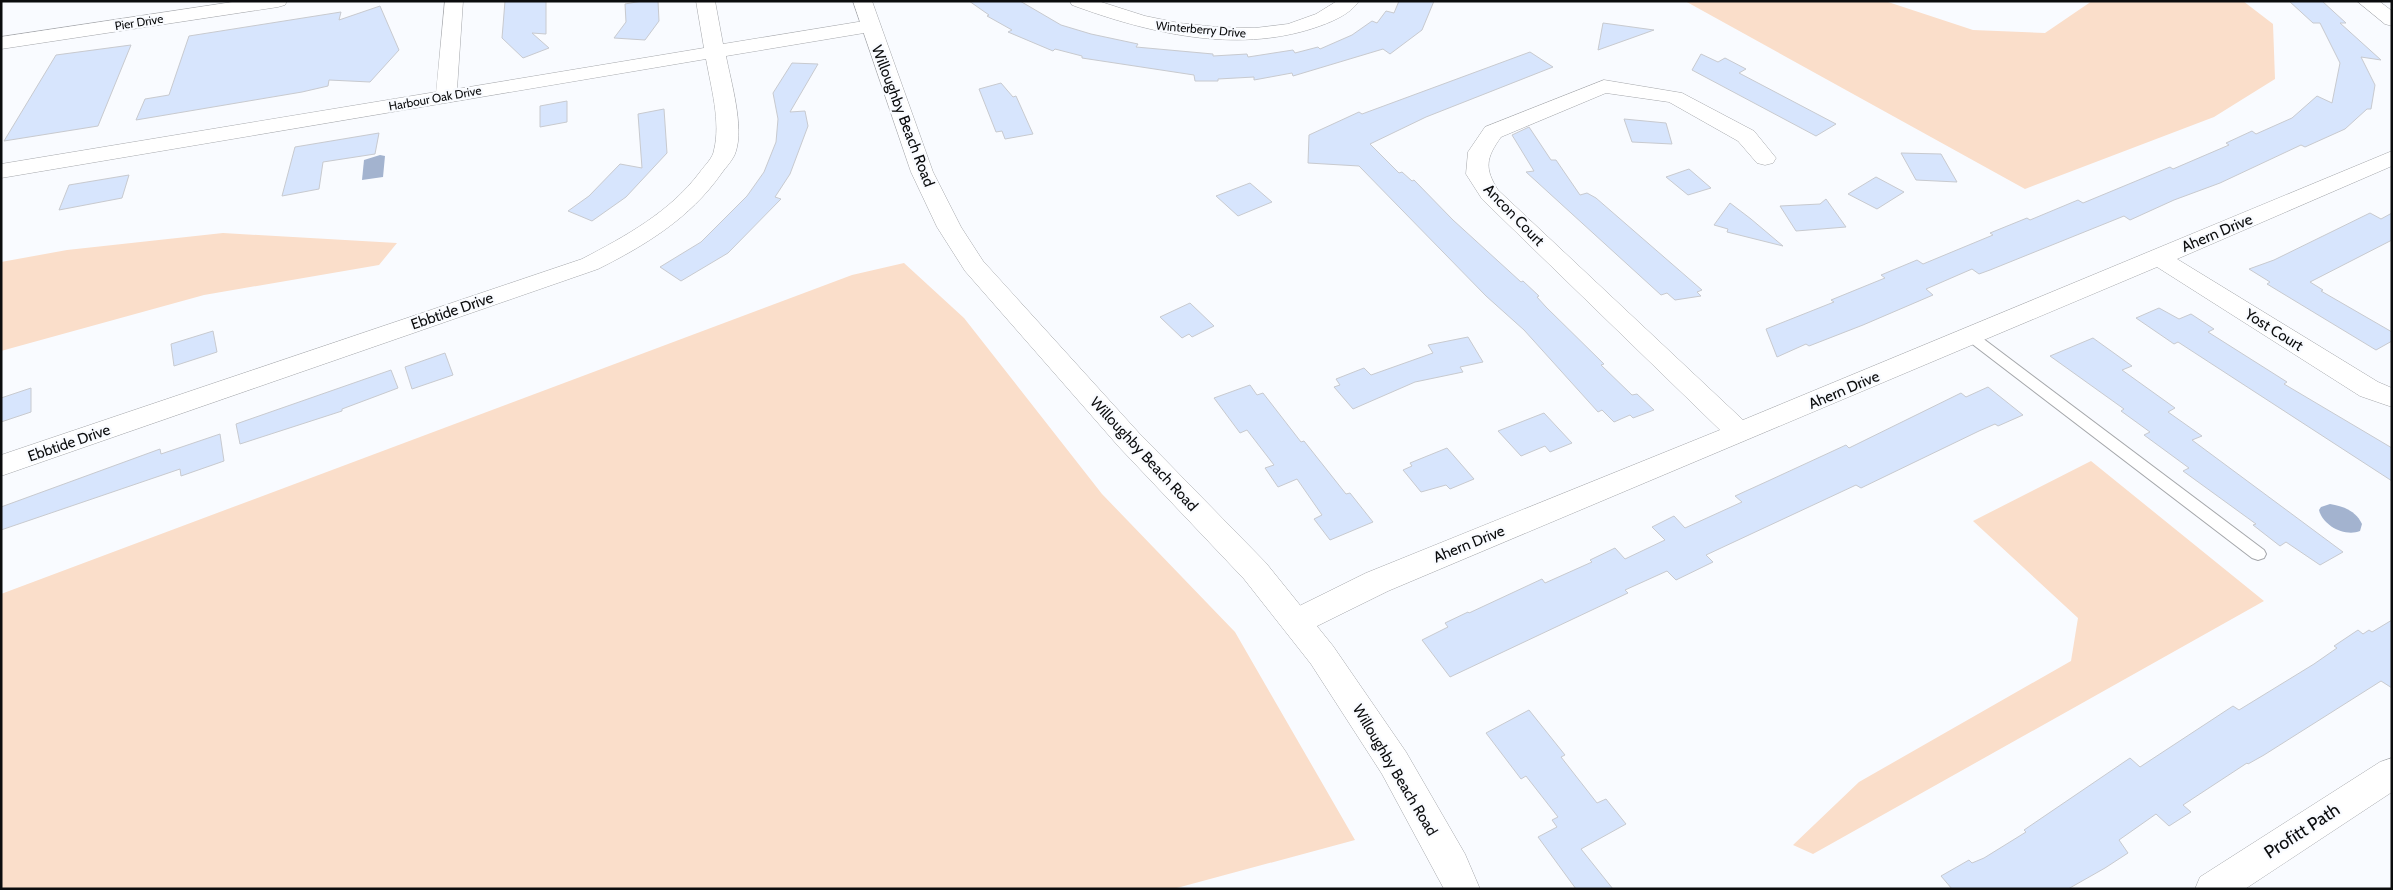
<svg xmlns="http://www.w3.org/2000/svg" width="2393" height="890" font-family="Cabin,sans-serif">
	<rect width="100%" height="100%" fill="#f9fbff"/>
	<g fill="#fadeca">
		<path d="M1685,1H1885L1973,30L2045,33L2092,1H2243L2273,24L2275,79L2214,117L2025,189Z"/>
		<path d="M223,233L397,243L379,265L204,295L1,351V262L67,250Z"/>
		<path d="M904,263L964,318L1102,494L1235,632L1355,840L1173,889H1V594L852,275Z"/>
		<path d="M2091,461L2264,601L1813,854L1793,845L1859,782L2071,661L2078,618L1973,521Z"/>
	</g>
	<g fill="#a3b3cf">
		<path d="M380,155L385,156L383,177L362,180L364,160Z"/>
		<path d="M2330,504C2343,506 2356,511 2362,524L2360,531C2345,537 2323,526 2319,510L2321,507Z"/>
	</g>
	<g fill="#d7e5fd" stroke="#c8cacf">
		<path d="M505,1H546V34L532,33L549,48L523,58L502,38Z"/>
		<path d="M642,1H658L659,21L645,40L614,38L626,22L625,4Z"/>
		<path d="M969,1H1020L1061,25L1091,34L1138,44L1136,47L1213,54V56L1247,54L1248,57L1293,50L1295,53L1318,47L1320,49L1352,35L1372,21L1377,23L1386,11L1394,13L1399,1H1434L1422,30L1390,54L1383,49L1293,76L1292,73L1254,80V77L1218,79V81H1195L1194,75L1082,58V56L1055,49L1053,51L1008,32L1012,30L987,16L989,15Z"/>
		<path d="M2289,1H2322L2346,23H2340L2381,60L2361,57L2375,85L2371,109H2367L2345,129L2305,147L2301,145L2220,183L2174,200L2130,220L2124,216L1990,270L1979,274L1972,269L1926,289L1933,295L1863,325L1809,346L1806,344L1777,357L1766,329L1834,302L1831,300L1885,278L1881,275L1917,260L1923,264L1993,235L1990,233L2027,218L2030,220L2078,200L2083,203L2170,167L2173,169L2229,145L2226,143L2252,131L2256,134L2292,118L2317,96L2332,103L2340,63L2320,23H2313Z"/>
		<path d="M380,6L399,50L370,82L329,80L328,86L302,92L136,120L145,99L169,95L189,36L341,12L339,20Z"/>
		<path d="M1603,23L1654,30L1598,50Z"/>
		<path d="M131,45L98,126L4,141L56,55Z"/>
		<path d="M1530,52L1553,67L1426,117L1370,144L1399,173L1402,172L1412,181L1414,180L1453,220L1521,282L1523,281L1539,296L1537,297L1546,307L1604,364L1601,365L1632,395L1637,394L1654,410L1633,418L1630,415L1614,422L1602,410L1598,412L1524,330L1486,296L1359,166L1308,163L1309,135L1359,112L1362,114Z"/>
		<path d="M1701,54L1718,62L1725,58L1746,69L1739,73L1836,124L1816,136L1692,70Z"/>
		<path d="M792,63L818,64L790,112L805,111L808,126L790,174L775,197L781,199L728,253L681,281L660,267L701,242L747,196L764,172L776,142L778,119L773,93Z"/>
		<path d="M1001,83L1013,97L1016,96L1033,134L1005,139L1002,131L996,132L979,89Z"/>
		<path d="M567,101V122L540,127V106Z"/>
		<path d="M664,109L667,153L626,197L592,221L568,211L589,196L620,164L642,168L638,114Z"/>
		<path d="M1624,119L1666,123L1672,144L1632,142Z"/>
		<path d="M1529,127L1551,160H1556L1580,195L1587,193L1596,198L1702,290L1697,292L1701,296L1675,300L1667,293L1661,295L1526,172L1534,171L1512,135Z"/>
		<path d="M379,133L375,154L323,162L319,189L282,196L295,147Z"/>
		<path d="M1901,153L1941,154L1957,182L1916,180Z"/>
		<path d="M1689,169L1711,188L1688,195L1666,177Z"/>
		<path d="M129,175L122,198L59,210L69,185Z"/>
		<path d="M1876,177L1904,192L1877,209L1848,194Z"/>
		<path d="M1250,183L1272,202L1238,216L1216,196Z"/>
		<path d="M1826,199L1846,227L1796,231L1780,206L1820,204Z"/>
		<path d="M1730,203L1751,219L1783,246L1727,232L1728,229L1714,225Z"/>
		<path d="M2370,213L2381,219L2392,213V240L2310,282L2323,290L2321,291L2392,332V341L2376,350L2267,284L2270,282L2249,269L2274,260Z"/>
		<path d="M1190,303L1214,326L1192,337L1189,334L1182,338L1160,317Z"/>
		<path d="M2159,308L2179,319L2191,314L2214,329L2208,332L2287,382L2284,384L2392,448V481L2178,342L2174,344L2136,318Z"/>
		<path d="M213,331L217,352L174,366L171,344Z"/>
		<path d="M1468,337L1483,362L1460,367L1463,372L1415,382L1353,409L1334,387L1340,385L1336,379L1364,368L1371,375L1433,353L1428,345Z"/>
		<path d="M2093,338L2132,366L2122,370L2175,408L2168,412L2202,436L2192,440L2343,552L2320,565L2286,542L2280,546L2253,525L2256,524L2183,471L2189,468L2144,435L2150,432L2121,411L2124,409L2050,356Z"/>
		<path d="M445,353L453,375L412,389L405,367Z"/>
		<path d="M391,370L398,388L342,409V411L240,444L236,424Z"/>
		<path d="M1250,385L1257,395L1263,393L1301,442L1304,441L1346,494L1350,493L1373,522L1330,540L1314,519L1322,515L1297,479L1278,487L1265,468L1274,465L1247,430L1240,433L1214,398Z"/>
		<path d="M1988,387L2023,415L1998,426L1995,424L1979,431L1861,488L1856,485L1706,555L1713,562L1676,580L1667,571L1625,590L1628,593L1450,677L1422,640L1448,627L1445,623L1468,612L1469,613L1542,579L1545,583L1592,562L1590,560L1615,548L1625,559L1665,540L1652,527L1674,516L1685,528L1742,502L1735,496L1768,481L1846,445L1849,448L1961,393L1966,397Z"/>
		<path d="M31,388V412L1,422V398Z"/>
		<path d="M1544,413L1572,443L1550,452L1545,446L1521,456L1498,431Z"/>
		<path d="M220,434L224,461L181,476L180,469L1,530V507L160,449L161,454Z"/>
		<path d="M1447,448L1474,479L1450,489L1446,485L1421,492L1403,470L1412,466L1410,463Z"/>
		<path d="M2392,620V688L2381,681L2264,755L2248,764L2247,763L2183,805L2191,812L2169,826L2156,814L2119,840L2128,853L2105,868L2068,889H1952L1941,876L1969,860L1972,863L1984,858L2026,832L2024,830L2130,758L2140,767L2233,706L2239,710L2314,664L2337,648L2334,646L2358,630L2363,634L2369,630L2372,632Z"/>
		<path d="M1529,710L1565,755L1561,757L1597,803L1606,799L1626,824L1581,849L1613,889H1576L1538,837L1557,827L1552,820L1558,817L1526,776L1521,779L1486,733Z"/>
	</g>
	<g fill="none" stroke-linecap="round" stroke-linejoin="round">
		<defs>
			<path id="lane" d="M1972,332L1977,334L2264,550L2266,554L2264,558L2258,560L2252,558L1967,340L1965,337L1967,334Z"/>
			<g id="street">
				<path d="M239,1H287L285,5L278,7L1,49V37Z"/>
				<path d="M445,1H463L457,89L704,48L696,1H715L723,44L870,20L877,22L880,26L877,30L870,32L726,56C731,82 744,126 736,151C734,159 726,167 721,174C690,218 646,245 598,269L1,476V455L582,259C626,236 670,212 700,172C705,165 713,158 714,150C721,122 711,87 706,59L1,178V164L436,92Z"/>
				<path d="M1070,1H1098L1145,16L1179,23L1217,27L1255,28L1288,24L1316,14L1337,1H1359C1350,15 1329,23 1314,28C1235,54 1148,33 1072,5Z"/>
				<path d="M2357,1H2379L2392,11V26L2385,24Z"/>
				<path d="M1604,80L1682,93L1754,131L1776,158L1773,163L1765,165L1757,163L1738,141L1669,102L1606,93L1501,137C1486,158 1484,168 1498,190L1743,420L2392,151V166L2177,259L2378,382L2392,388V407L2360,396L2157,267L1388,591L1307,631L1296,635L1285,631L1281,622L1285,613L1366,573L1720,430L1482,199L1466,174L1468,152L1485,127Z"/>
				<path d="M2392,758V792L2245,889H2195L2200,877L2380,762Z"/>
			</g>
			<path id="secondary" d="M853,1H872L933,172L961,227L983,261L1139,433L1266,563L1333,646L1406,752L1465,854L1480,889H1444L1382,774L1311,664L1285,631L1244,579L1119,447L965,271L937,227L911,172Z"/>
		</defs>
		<use href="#lane" stroke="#a5a7ab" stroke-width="2"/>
		<use href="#street" stroke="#a5a7ab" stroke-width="1"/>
		<use href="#secondary" stroke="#a5a7ab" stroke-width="1"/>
		<use href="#lane" fill="#fff" fill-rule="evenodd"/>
		<use href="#street" fill="#fff" fill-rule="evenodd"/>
		<use href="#secondary" fill="#fff" fill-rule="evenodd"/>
	</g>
	<g text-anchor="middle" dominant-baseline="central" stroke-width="4.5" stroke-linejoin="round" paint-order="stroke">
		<g font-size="12" fill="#0b0c0d" stroke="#f9fbff">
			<text transform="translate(139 22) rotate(-9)">Pier Drive</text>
			<text transform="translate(1201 29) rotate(5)">Winterberry Drive</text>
			<text transform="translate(435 98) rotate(-10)">Harbour Oak Drive</text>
		</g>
		<g font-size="15" fill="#0b0c0d" stroke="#f9fbff">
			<text transform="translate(903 116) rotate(69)">Willoughby Beach Road</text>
			<text transform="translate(1514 215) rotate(46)">Ancon Court</text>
			<text transform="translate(2217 233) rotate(-23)">Ahern Drive</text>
			<text transform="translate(452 311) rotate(-19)">Ebbtide Drive</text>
			<text transform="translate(2274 330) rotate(32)">Yost Court</text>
			<text transform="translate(1844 390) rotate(-23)">Ahern Drive</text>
			<text transform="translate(69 443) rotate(-19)">Ebbtide Drive</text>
			<text transform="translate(1144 454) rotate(47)">Willoughby Beach Road</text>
			<text transform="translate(1469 544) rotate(-22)">Ahern Drive</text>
			<text transform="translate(1395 770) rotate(59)">Willoughby Beach Road</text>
		</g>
		<g font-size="18" fill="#0b0c0d" stroke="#f9fbff">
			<text transform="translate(2302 831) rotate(-33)">Profitt Path</text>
		</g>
	</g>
	<rect width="2393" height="890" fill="none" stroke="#0b0c0d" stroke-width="5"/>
</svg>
